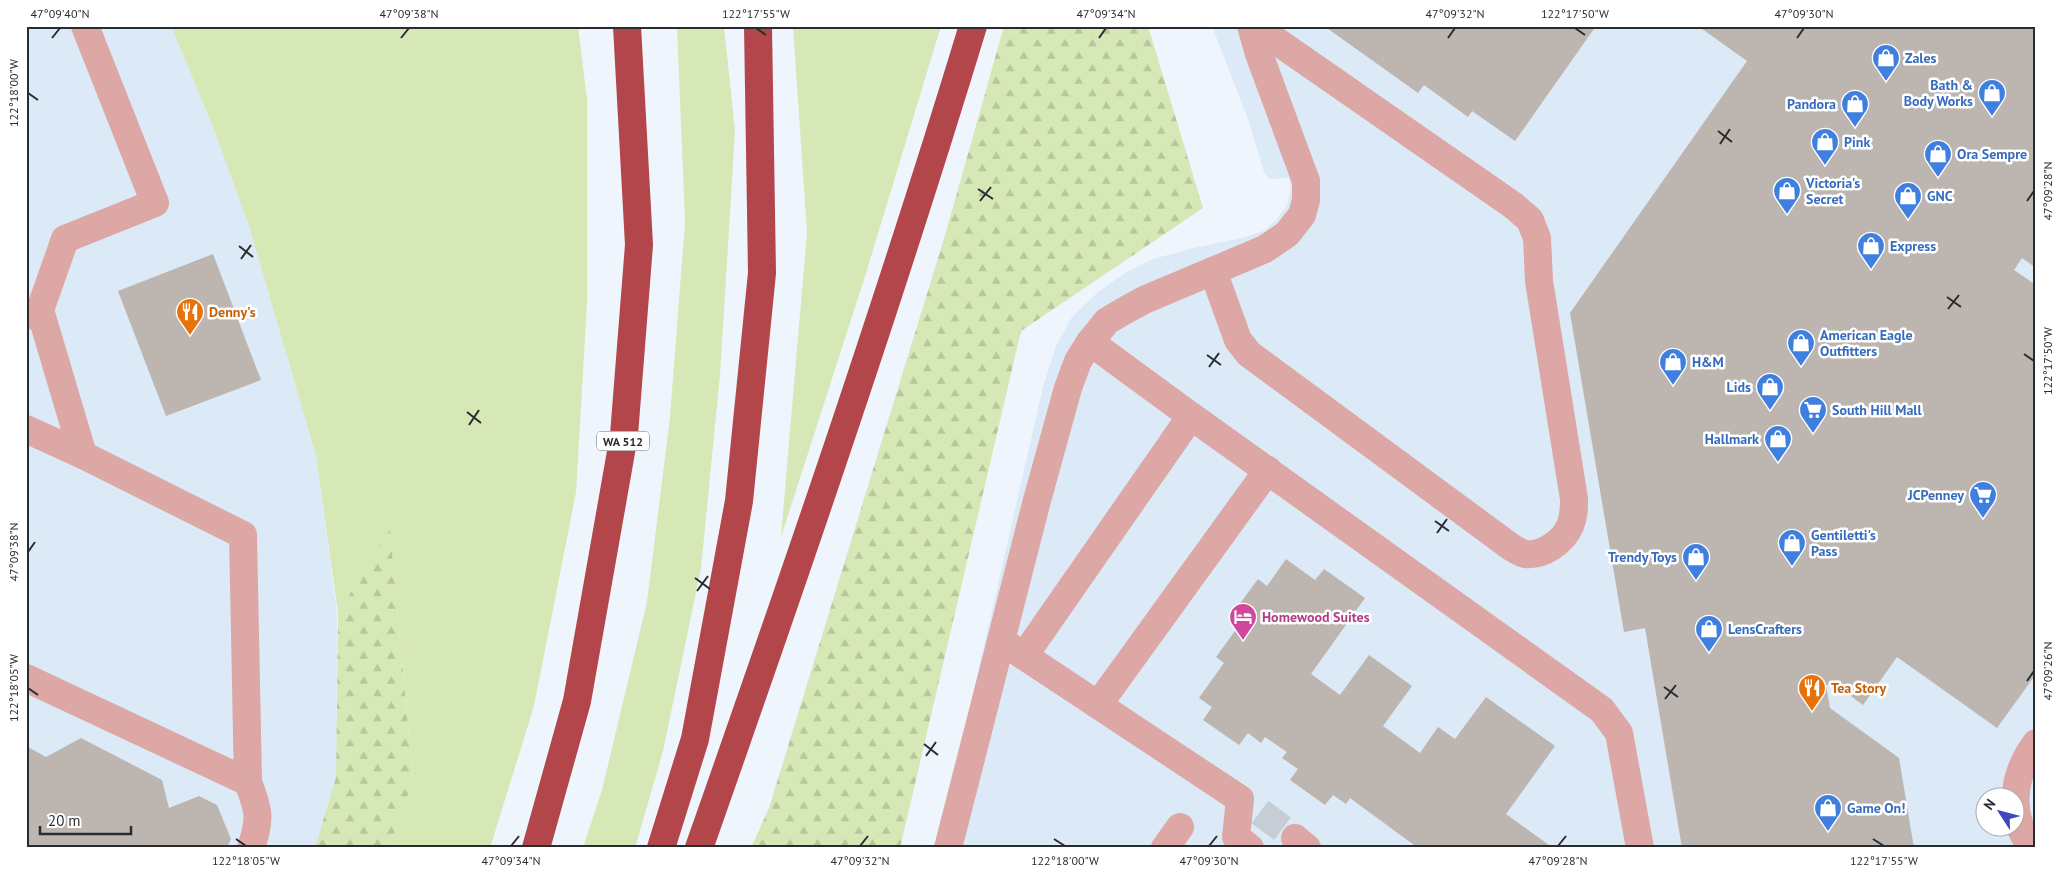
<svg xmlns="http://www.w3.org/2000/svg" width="2062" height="874" font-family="'PT Sans',sans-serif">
	<defs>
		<pattern id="forest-firs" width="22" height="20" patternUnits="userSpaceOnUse" patternTransform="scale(1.25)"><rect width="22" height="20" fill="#d5e8b6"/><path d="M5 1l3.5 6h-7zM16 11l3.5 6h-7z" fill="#b7c79d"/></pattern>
	</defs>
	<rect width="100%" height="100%" fill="#eef5fd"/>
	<g fill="#dce9f7" fill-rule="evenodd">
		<path d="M26,26H171L213,127L250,229L316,456L337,613L336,777L315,848H26Z"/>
		<path d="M1212,26H2036V848H938L1043,387L1056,346L1072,317L1098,292L1125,273L1153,259L1194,248L1246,237L1263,231L1276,220L1287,205L1291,189L1289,178L1270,179L1264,172L1249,122ZM1984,796H2014V826H1984Z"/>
	</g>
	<g fill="#d5e8b6">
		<path d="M171,26H578L587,100V303L576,492L534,706L490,848H389L413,779L390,531L338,613L316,456L250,229L213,127Z"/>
		<path d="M677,26H724L735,131L720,375L701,568L663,751L635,848H583L602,790L647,602L670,417L685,222Z"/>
		<path d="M793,26H941L866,273L781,537L807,232Z"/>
	</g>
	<g fill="url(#forest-firs)">
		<path d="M1004,26H1148L1203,208L1021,331L900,848H751L769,808L946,232Z"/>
		<path d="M390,530L413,780L389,848H315L336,777L338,613Z"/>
	</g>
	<g fill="#bdb5af">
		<path d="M1324,26H1596L1515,141L1472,111L1468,117L1424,85L1418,93Z"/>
		<path d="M1698,26H2036V268L2022,258L2014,270L2036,285V674L1997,728L1897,657L1863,705L1844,691L1841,683L1826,685L1830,708L1899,758L1914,848H1682L1645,628L1624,632L1570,313L1747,61Z"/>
		<path d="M213,254L261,380L166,416L118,291Z"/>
		<path d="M1286,559L1315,580L1324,569L1365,598L1311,674L1340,695L1369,655L1412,686L1383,726L1420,753L1438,727L1455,739L1486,697L1555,746L1506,814L1553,848H1418L1350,798L1346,804L1333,795L1325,805L1290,780L1298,769L1282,758L1287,752L1265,737L1261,743L1248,733L1239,745L1203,720L1212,707L1199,698L1224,663L1216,657L1240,624L1230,617L1258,579L1267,586Z"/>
		<path d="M81,738L162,780L169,808L199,796L217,805L231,839L227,848H26V746L46,757Z"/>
	</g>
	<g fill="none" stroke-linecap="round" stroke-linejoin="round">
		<path stroke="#c7cdd4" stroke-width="28" stroke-dasharray="28 14" stroke-linecap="butt" d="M1260,812L1295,838"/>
		<g stroke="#dca7a4" stroke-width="28">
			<path d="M1213,271L1238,340L1249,354L1511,547C1515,549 1520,553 1525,554C1543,556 1563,542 1570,526C1574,517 1574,508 1574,499L1539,281L1537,238L1530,220L1514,206L1255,26"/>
			<path d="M26,316L40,310L65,239L155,203L85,26"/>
			<path d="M1191,416L1602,710L1619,733L1640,848"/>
			<path d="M26,429L83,455L40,310"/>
			<path d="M1009,646L1240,799L1236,837L1250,848"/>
			<path d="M1024,656L1191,416L1090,342"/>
			<path d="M26,678L248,782L243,535L83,455"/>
			<path d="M1098,705L1268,470"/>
			<path d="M248,782C259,811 261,818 251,848"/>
			<path d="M1295,838L1307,848"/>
			<path d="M948,848L1036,504L1068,388L1078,361L1090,342L1107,321L1124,311L1144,300L1265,249L1287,234L1302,215L1306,200V181L1259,54L1251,26"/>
			<path d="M1165,848L1180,827"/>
			<path d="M2031,848C2027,840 2021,832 2019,823C2010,795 2019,766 2036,743"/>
		</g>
		<g stroke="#b2464a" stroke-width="28">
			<path d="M536,848L577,701L624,435L639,245L627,26"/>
			<path d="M661,848L695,739L739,501L762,273L758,26"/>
			<path d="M699,848C795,575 889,302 973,26"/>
		</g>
	</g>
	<path fill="none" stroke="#292c2f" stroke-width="2" d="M756,28L766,35M1575,28L1585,35M52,38L60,28M401,38L409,28M1099,38L1106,28M1448,38L1455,28M1797,38L1804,28M28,93L38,100M1718,131L1732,142M1720,144L1730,129M978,189L993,199M980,201L991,187M2027,201L2034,191M239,246L253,257M241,259L251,245M1947,297L1961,307M1948,309L1959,295M2024,354L2034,361M1207,355L1221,365M1209,367L1219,353M467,412L481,423M469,425L479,410M1435,521L1449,531M1437,533L1447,519M28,552L35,542M695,578L710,589M697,591L708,576M2027,681L2034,671M1664,687L1678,697M28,688L38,695M1665,699L1676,685M924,744L938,755M926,756L936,742M236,839L246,846M1054,839L1065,846M1873,839L1884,846M511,846L519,836M860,846L868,836M1209,846L1217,836M1558,846L1566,836"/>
	<defs>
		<symbol id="shop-pin" viewBox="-11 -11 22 30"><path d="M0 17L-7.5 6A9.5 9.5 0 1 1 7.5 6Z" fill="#3f7fe0" stroke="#fff"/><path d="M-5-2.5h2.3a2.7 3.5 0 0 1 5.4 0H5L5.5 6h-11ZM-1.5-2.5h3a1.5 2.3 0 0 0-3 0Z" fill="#fff"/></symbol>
		<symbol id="restaurant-pin" viewBox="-11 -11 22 30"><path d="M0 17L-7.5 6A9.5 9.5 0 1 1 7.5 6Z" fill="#e8710a" stroke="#fff"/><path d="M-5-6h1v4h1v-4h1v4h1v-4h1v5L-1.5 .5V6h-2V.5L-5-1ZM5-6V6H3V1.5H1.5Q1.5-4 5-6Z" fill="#fff"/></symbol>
		<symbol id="supermarket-pin" viewBox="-11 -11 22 30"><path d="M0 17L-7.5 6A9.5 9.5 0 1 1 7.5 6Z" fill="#3f7fe0" stroke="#fff"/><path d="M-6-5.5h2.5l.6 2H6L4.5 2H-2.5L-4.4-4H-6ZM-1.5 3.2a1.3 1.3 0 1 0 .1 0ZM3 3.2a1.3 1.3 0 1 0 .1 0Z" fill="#fff"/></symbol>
		<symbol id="hotel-pin" viewBox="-11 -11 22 30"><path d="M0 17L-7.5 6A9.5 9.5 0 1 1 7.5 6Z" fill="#d1479c" stroke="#fff"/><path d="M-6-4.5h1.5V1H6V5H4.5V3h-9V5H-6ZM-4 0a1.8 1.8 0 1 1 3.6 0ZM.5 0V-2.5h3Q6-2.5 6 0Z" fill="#fff"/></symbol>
	</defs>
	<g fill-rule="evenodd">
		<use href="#shop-pin" x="1870" y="42" width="32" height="43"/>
		<use href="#shop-pin" x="1976" y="77" width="32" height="43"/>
		<use href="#shop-pin" x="1839" y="88" width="32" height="43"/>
		<use href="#shop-pin" x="1809" y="126" width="32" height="43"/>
		<use href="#shop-pin" x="1922" y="138" width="32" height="43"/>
		<use href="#shop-pin" x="1771" y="175" width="32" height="43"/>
		<use href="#shop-pin" x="1892" y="180" width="32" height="43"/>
		<use href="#shop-pin" x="1855" y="230" width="32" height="43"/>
		<use href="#restaurant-pin" x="174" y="296" width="32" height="43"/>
		<use href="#shop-pin" x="1785" y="327" width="32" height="43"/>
		<use href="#shop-pin" x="1657" y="346" width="32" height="43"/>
		<use href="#shop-pin" x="1754" y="371" width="32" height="43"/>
		<use href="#supermarket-pin" x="1797" y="394" width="32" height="43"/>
		<use href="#shop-pin" x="1762" y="423" width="32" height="43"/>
		<use href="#supermarket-pin" x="1967" y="479" width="32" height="43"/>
		<use href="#shop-pin" x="1776" y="527" width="32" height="43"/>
		<use href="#shop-pin" x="1680" y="541" width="32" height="43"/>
		<use href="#hotel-pin" x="1227" y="601" width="32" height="43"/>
		<use href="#shop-pin" x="1693" y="613" width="32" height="43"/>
		<use href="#restaurant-pin" x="1796" y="672" width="32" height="43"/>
		<use href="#shop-pin" x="1812" y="792" width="32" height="43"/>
	</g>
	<g text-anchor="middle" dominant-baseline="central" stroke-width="5" stroke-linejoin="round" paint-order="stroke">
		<rect fill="#fff" stroke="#696b6d" stroke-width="1" x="597" y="431.5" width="52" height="19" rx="4"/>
		<g font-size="12" font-weight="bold" fill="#292c2f">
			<text x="623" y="441">WA 512</text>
		</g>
		<g font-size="14" font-weight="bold" fill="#366cbe" stroke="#fff" text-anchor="start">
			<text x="1905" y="58">Zales</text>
			<text x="1973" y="85" text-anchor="end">Bath &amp;<tspan x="1973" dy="16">Body Works</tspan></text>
			<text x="1836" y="104" text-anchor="end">Pandora</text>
			<text x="1844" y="142">Pink</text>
			<text x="1957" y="154">Ora Sempre</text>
			<text x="1806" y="183">Victoria's<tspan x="1806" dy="16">Secret</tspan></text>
			<text x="1927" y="196">GNC</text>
			<text x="1890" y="246">Express</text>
			<text x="1820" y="335">American Eagle<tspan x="1820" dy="16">Outfitters</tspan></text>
			<text x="1692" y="362">H&amp;M</text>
			<text x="1751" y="387" text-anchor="end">Lids</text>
			<text x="1832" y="410">South Hill Mall</text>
			<text x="1759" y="439" text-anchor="end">Hallmark</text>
			<text x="1964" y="495" text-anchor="end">JCPenney</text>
			<text x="1811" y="535">Gentiletti's<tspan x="1811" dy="16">Pass</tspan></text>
			<text x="1677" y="557" text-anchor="end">Trendy Toys</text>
			<text x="1728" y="629">LensCrafters</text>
			<text x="1847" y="808">Game On!</text>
		</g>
		<g font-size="14" font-weight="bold" fill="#c56008" stroke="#fff" text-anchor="start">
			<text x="209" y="312">Denny's</text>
			<text x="1831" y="688">Tea Story</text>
		</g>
		<g font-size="14" font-weight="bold" fill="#b23c85" stroke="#fff" text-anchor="start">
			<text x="1262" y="617">Homewood Suites</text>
		</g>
	</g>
	<rect width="2062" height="874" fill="none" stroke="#ffffff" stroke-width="55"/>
	<g transform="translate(2000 812) rotate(306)"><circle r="24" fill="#ffffff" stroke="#a9abac"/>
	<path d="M0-4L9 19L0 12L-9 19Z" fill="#3e48bc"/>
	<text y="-8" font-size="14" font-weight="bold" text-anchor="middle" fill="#292c2f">N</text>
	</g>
	<path d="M40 826v8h91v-8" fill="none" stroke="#292c2f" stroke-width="2.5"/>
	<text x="48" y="826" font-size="15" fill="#292c2f" stroke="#ffffff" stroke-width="4" paint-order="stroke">20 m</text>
	<rect x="28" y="28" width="2006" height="818" fill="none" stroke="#292c2f" stroke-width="2"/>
	<g font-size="12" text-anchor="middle" fill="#292c2f">
		<text x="60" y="18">47°09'40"N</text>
		<text x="409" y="18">47°09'38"N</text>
		<text x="756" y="18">122°17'55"W</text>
		<text x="1106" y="18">47°09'34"N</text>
		<text x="1455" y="18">47°09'32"N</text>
		<text x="1575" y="18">122°17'50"W</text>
		<text x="1804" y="18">47°09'30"N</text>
		<text transform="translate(14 93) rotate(-90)" y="4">122°18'00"W</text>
		<text transform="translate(2048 191) rotate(-90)" y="4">47°09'28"N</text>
		<text transform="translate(2048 361) rotate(-90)" y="4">122°17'50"W</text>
		<text transform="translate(14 552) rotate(-90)" y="4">47°09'38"N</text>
		<text transform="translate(2048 671) rotate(-90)" y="4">47°09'26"N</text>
		<text transform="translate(14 688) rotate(-90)" y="4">122°18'05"W</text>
		<text x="246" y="865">122°18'05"W</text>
		<text x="511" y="865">47°09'34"N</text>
		<text x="860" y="865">47°09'32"N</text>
		<text x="1065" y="865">122°18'00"W</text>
		<text x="1209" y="865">47°09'30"N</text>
		<text x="1558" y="865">47°09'28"N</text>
		<text x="1884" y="865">122°17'55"W</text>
	</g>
</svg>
